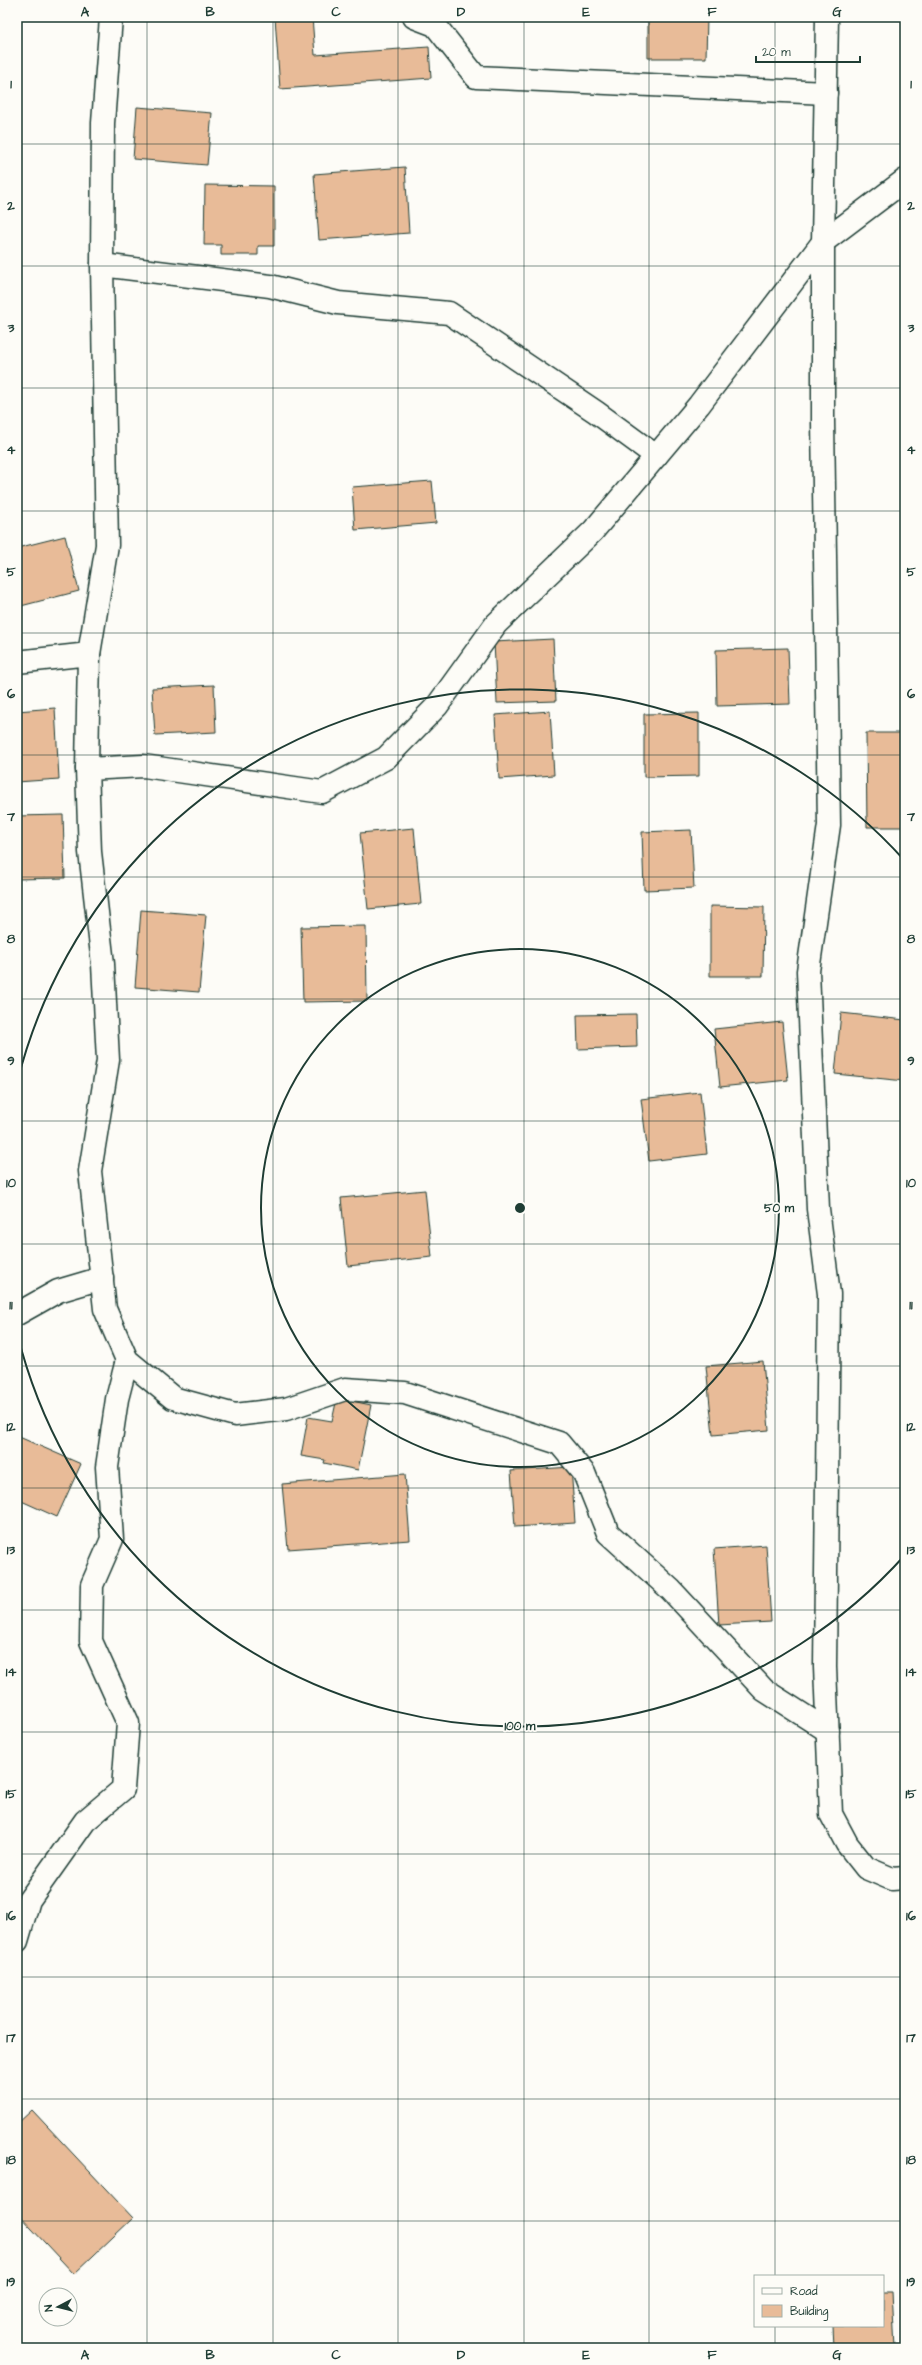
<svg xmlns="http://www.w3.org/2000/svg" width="922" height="2365" font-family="'Architects Daughter',sans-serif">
	<rect width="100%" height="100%" fill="#fdfcf7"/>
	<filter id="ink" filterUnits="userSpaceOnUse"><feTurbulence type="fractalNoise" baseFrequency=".025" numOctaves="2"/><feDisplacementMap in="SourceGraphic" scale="8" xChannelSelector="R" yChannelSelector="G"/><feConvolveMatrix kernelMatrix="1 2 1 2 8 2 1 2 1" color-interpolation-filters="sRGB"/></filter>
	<g filter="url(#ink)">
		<g fill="#e8bb98" stroke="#1f3d34">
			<path d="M275,17H312L315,55L429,47L431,78L280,89Z"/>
			<path d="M648,17H707L706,58H648Z"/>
			<path d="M137,107L212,113L207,165L133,159Z"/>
			<path d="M405,167L409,233L319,240L314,174Z"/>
			<path d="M205,185L274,186V246H258V255H221V245H204Z"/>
			<path d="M432,481L436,523L355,530L352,487Z"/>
			<path d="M65,536L79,591L17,607V548Z"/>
			<path d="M553,639L556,701L497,703L494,642Z"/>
			<path d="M788,648L790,704L717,706L716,650Z"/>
			<path d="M214,685L216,732L155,735L152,688Z"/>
			<path d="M55,708L59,779L17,782V711Z"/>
			<path d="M550,711L554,775L499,779L495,715Z"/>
			<path d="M699,713V776L644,777V714Z"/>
			<path d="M866,733H905V827H867Z"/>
			<path d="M63,815L65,878L17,879V816Z"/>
			<path d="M414,828L421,904L368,909L360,833Z"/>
			<path d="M691,830L694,888L644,890L642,832Z"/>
			<path d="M710,906L764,907L763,976H710Z"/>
			<path d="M141,910L206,915L199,992L135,987Z"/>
			<path d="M366,926L367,1001L303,1002L301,927Z"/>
			<path d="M841,1013L905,1020V1081L835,1074Z"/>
			<path d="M636,1014L637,1047L578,1049L577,1015Z"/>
			<path d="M782,1022L788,1080L720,1087L714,1029Z"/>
			<path d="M700,1092L707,1154L649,1161L641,1099Z"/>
			<path d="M425,1190L432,1257L348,1266L341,1198Z"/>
			<path d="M763,1361L769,1430L713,1435L706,1366Z"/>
			<path d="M337,1398L371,1405L358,1470L324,1463L325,1460L301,1456L308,1417L332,1421Z"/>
			<path d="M17,1436L81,1464L57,1517L17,1499Z"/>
			<path d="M571,1467L575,1523L515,1527L511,1471Z"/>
			<path d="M405,1474L410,1540L288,1549L282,1484Z"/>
			<path d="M766,1545L771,1622L719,1625L714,1549Z"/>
			<path d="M32,2110L133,2218L74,2274L17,2213V2124Z"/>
			<path d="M883,2292H892L895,2348H833L832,2326H883Z"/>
		</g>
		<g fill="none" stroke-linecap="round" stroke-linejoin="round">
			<defs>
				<g id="street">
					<path d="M111,17L103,123L102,265L270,286L338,303L449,313L596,412L656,456"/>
					<path d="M414,17L435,25L476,77L826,93"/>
					<path d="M827,17L823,242V421L829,825L808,971L818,1209L829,1294L825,1667L831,1814L847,1844L866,1868L892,1879L905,1878"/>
					<path d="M89,654L107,545L102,265"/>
					<path d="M17,662L89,654L87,769"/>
					<path d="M17,1314L58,1291L102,1278"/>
					<path d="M828,1731L764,1690L671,1590L608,1533L584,1473L559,1443L405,1393L345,1389L286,1409L235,1415L173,1398L127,1360L105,1309L90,1171L108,1060L103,964L90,852L87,769L144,766L322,792L386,758L437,706L496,624L593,531L699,405L823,242L905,180"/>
					<path d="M17,1941L29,1900L85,1821L123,1789L128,1723L91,1641L92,1585L112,1539L107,1467L117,1399L127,1360"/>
				</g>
			</defs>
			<use href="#street" stroke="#1f3d34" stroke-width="25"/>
			<use href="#street" stroke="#fdfcf7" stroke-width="22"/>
		</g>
	</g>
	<path fill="none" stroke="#1f3d34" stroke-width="1" stroke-opacity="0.55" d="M147,17V2348M273,17V2348M398,17V2348M524,17V2348M649,17V2348M775,17V2276M17,144H905M17,266H905M17,388H905M17,511H905M17,633H905M17,755H905M17,877H905M17,999H905M17,1121H905M17,1244H905M17,1366H905M17,1488H905M17,1610H905M17,1732H905M17,1854H905M17,1977H905M17,2099H905M17,2221H905M775,2326V2348"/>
	<g fill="none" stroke="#1f3d34" stroke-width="2">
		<circle cx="520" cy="1208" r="259"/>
		<path d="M905 1555A518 518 0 0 1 17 1333M17 1083A518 518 0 0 1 905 861"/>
	</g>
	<circle cx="520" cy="1208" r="6" fill="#1f3d34" stroke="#fdfcf7" stroke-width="2"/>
	<g font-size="12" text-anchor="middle" font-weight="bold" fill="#1f3d34" stroke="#fdfcf7" stroke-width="3.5" stroke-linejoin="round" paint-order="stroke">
		<text x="779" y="1212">50 m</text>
		<text x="520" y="1730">100 m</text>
	</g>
	<rect width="922" height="2365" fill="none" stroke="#fdfcf7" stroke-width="44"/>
	<rect x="754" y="2275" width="130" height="52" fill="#fdfcf7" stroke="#a4b0a9"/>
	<rect x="762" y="2288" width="20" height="6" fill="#fdfcf7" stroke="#a4b0a9"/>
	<text x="790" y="2295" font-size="12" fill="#1f3d34">Road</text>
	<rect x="762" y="2305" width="20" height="12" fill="#e8bb98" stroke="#a4b0a9"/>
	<text x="790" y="2315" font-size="12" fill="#1f3d34">Building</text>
	<g transform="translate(58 2307) rotate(263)"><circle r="19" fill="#fdfcf7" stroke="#a4b0a9"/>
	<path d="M0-3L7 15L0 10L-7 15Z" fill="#1f3d34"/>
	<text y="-6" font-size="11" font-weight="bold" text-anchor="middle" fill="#1f3d34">N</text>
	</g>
	<path d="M756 56v6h104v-6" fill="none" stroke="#1f3d34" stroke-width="2"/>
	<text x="762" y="56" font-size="12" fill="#1f3d34" stroke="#fdfcf7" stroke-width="3" paint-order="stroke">20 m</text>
	<rect x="22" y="22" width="878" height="2321" fill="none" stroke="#1f3d34" stroke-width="1.5"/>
	<g font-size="13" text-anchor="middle" font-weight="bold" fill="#1f3d34">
		<text x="85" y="16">A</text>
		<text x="210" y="16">B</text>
		<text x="336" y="16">C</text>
		<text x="461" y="16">D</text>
		<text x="586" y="16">E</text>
		<text x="712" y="16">F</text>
		<text x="837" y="16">G</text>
		<text x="11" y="88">1</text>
		<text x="911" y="88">1</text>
		<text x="11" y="210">2</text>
		<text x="911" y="210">2</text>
		<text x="11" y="332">3</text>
		<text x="911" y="332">3</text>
		<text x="11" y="454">4</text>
		<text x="911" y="454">4</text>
		<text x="11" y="576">5</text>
		<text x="911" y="576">5</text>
		<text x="11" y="698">6</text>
		<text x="911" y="698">6</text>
		<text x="11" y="821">7</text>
		<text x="911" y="821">7</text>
		<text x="11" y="943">8</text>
		<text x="911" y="943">8</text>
		<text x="11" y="1065">9</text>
		<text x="911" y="1065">9</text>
		<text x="11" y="1187">10</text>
		<text x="911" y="1187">10</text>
		<text x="11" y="1309">11</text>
		<text x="911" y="1309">11</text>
		<text x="11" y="1431">12</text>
		<text x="911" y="1431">12</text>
		<text x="11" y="1554">13</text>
		<text x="911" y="1554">13</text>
		<text x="11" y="1676">14</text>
		<text x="911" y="1676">14</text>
		<text x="11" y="1798">15</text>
		<text x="911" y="1798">15</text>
		<text x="11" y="1920">16</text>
		<text x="911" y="1920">16</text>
		<text x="11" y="2042">17</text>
		<text x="911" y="2042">17</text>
		<text x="11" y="2164">18</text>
		<text x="911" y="2164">18</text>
		<text x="11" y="2286">19</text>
		<text x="911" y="2286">19</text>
		<text x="85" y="2359">A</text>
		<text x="210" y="2359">B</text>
		<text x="336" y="2359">C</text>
		<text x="461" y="2359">D</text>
		<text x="586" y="2359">E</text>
		<text x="712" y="2359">F</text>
		<text x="837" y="2359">G</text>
	</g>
</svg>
